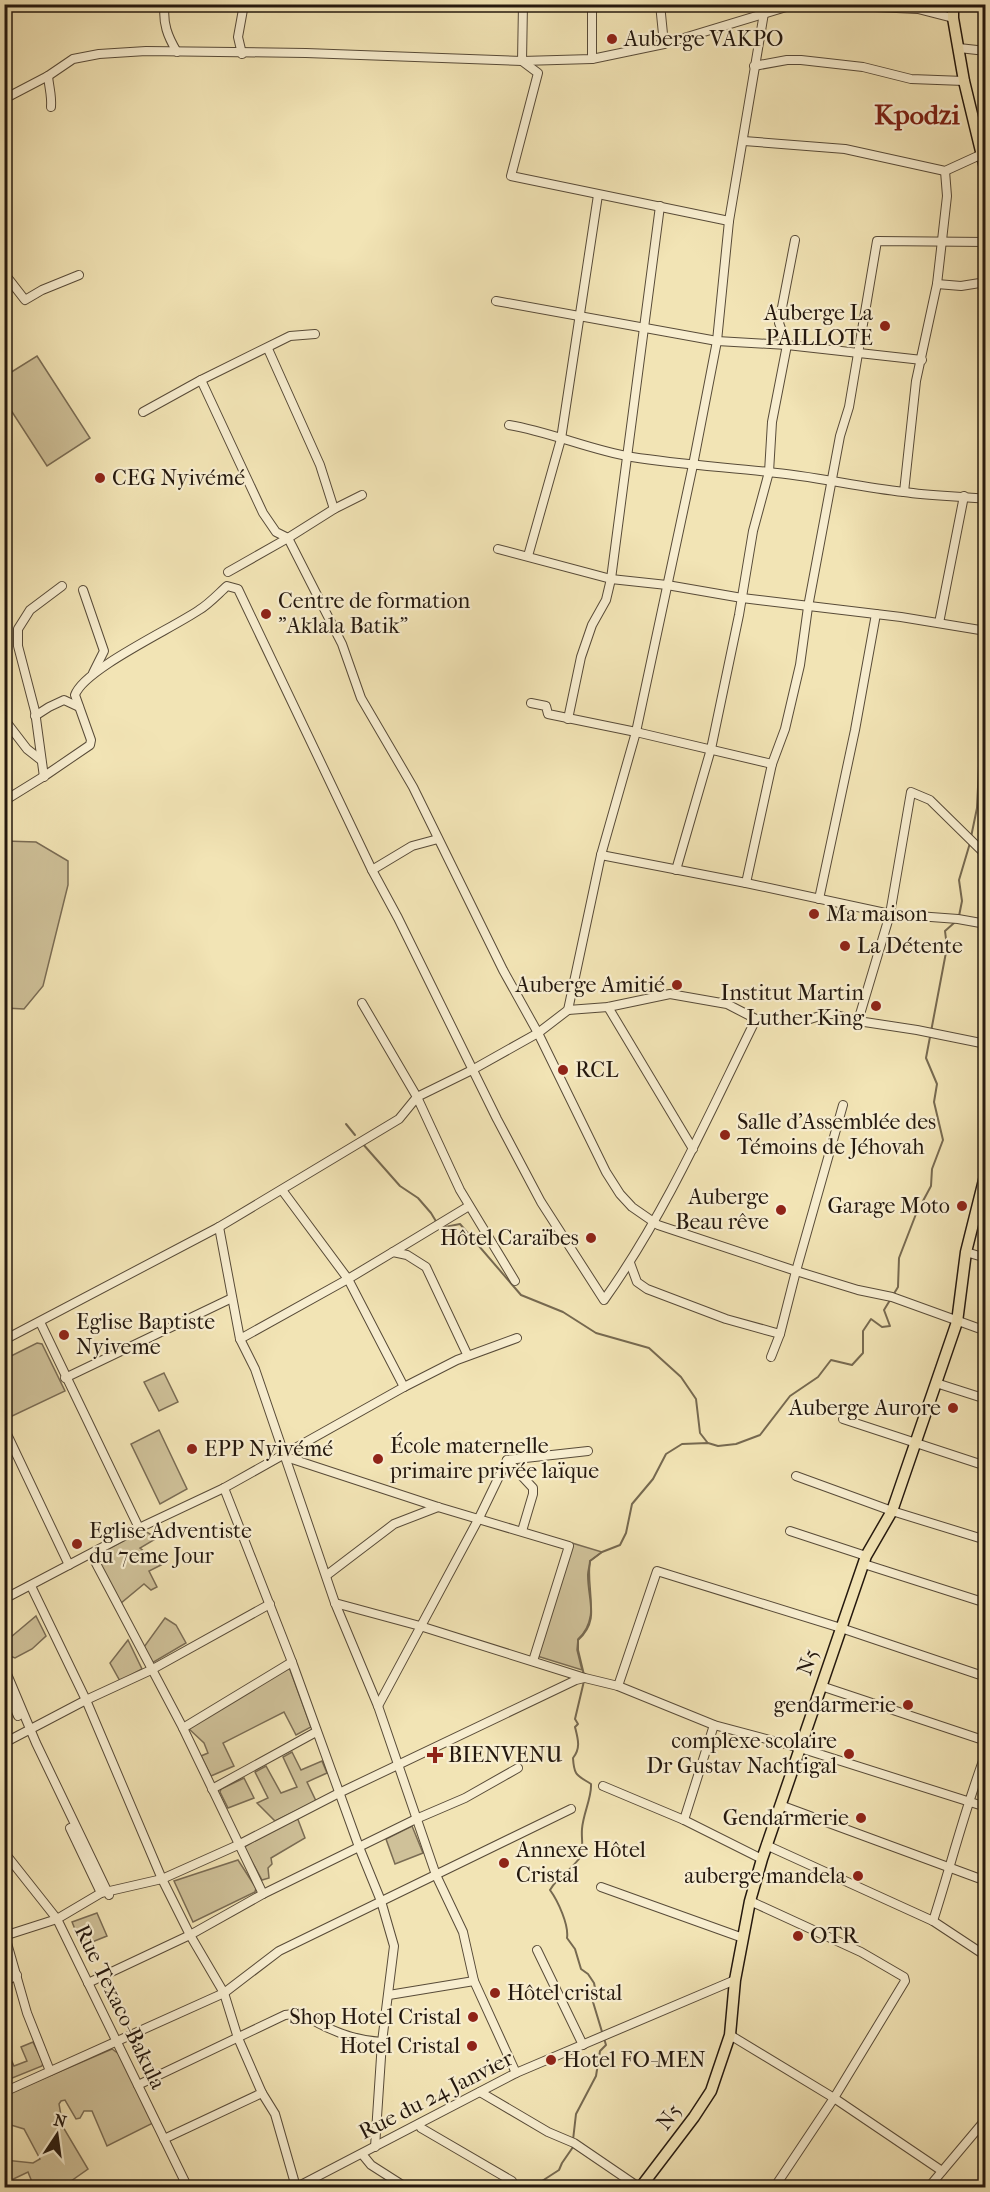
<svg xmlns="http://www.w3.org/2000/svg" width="990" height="2192" font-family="'IM FELL French Canon',serif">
	<rect width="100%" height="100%" fill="#f2e4b5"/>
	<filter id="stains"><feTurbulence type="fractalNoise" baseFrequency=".00333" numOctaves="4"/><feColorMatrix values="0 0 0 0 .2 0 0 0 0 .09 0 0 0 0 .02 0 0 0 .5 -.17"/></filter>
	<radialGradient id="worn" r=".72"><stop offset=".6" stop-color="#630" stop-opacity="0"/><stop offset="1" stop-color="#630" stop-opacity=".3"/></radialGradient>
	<g fill="#cfc199" stroke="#7a6c54" stroke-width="1.5">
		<path d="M37,356L90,438L47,466L5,401V376Z"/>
		<path d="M5,841L36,842L68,861V885L43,986L24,1009L5,1008Z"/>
		<path d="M37,1343L42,1344L65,1391L8,1418L5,1411V1359Z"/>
		<path d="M164,1373L178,1402L159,1411L144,1382Z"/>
		<path d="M159,1430L187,1489L160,1504L131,1444Z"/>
		<path d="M143,1530L157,1538L140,1548L161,1565L149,1571L157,1587L151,1590L144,1584L121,1603L98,1560L99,1554Z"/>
		<path d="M572,1543L602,1552L590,1561C586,1588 601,1618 578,1639L577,1650L582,1670L537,1656Z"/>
		<path d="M36,1616L46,1636L32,1649L15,1658L5,1654V1642Z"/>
		<path d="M165,1618L176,1625L186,1643L152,1663L144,1647Z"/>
		<path d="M128,1640L142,1669L120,1681L110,1663Z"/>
		<path d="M289,1667L311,1727L296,1735L284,1712L223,1743L234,1766L211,1776L201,1756L208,1753L204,1743L188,1728Z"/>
		<path d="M292,1752L301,1770L322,1761L327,1773L307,1782L316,1801L275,1821L257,1803L268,1798L255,1772L266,1766L281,1793L297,1787L283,1757Z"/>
		<path d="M244,1778L254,1798L228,1808L220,1792L221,1789Z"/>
		<path d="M297,1817L305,1838L271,1858L272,1864L268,1868L269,1878L262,1880L244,1847Z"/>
		<path d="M412,1826L423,1853L395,1864L386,1839Z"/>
		<path d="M238,1860L256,1888L255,1892L193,1922L174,1881Z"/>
		<path d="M97,1913L107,1936L82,1946L72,1922Z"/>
		<path d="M33,2042L43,2063L42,2066L5,2081V2048H6L14,2066L27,2061L21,2047Z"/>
		<path d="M112,2049L119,2054L153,2123L107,2146L92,2111H84L80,2118L76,2119L65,2100L61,2101L59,2104L63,2127L88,2169L61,2188L34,2187L28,2172L5,2183V2160L33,2163L40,2159L24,2129L11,2125L5,2127V2095Z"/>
	</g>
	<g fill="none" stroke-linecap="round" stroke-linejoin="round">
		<g stroke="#766950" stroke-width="2">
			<path d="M971,837L977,808L979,766L986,730"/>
			<path d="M959,916L962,901L959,880L970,843"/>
			<path d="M346,1124L355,1135"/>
			<path d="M362,1143L400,1186L418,1198L431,1213L437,1223"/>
			<path d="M440,1228L460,1224L521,1295L563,1312L596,1333L649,1348L681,1377L696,1399L700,1433L707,1442"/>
			<path d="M584,1675L578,1650V1640C600,1620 588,1601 588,1575C588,1571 590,1565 590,1561L602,1552L620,1545L626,1533L632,1504L653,1479L666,1454L682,1444L708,1443L718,1446L736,1444L760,1435L790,1396L818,1377L831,1360L852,1365L863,1353V1331L871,1319L882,1327L890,1326L884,1310L898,1287L899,1258L916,1214L931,1186L932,1169L943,1140L934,1102L937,1084L926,1058L947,947L945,931L954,923"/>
			<path d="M573,2140L576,2114L596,2076L600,2051L606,2045L593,2002L596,1993L594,1983L588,1974L581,1969L575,1949L567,1938C569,1925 558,1901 550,1890C559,1875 568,1873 578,1860C585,1852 581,1839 582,1829C583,1814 592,1797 591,1784C577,1775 574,1776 573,1758C581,1748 578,1739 575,1727L578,1724L575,1719L584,1681"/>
			<path d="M536,2188L542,2181L559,2170L562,2163L573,2147"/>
		</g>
		<defs>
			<g id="minor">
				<path d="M165,4C162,23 168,37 177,52"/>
				<path d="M523,4L522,61L538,73L511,176L729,221"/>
				<path d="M660,4L664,44"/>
				<path d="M859,4L875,7L918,9L953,18"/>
				<path d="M959,48L986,51"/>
				<path d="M242,54L238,37L244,4"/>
				<path d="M592,59V4"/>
				<path d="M754,66L787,60H801L863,67L911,79L964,81"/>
				<path d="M48,76C49,87 52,96 51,107"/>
				<path d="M4,99L48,76L73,59L99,54L146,51L306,53L522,61L592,59L664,44L796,4"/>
				<path d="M744,141L845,149L945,171L980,155"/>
				<path d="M4,273L25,300L42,290L79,275"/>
				<path d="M937,284L961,286L986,282"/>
				<path d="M496,301L717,341L787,345L922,360"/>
				<path d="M268,349L320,465L334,509"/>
				<path d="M201,380L263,513L276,532L288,538L342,644L361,698L413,787L503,970L538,1033L606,1172L620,1194L632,1207L658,1225L796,1271L858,1290L892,1297L986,1331"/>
				<path d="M143,412L201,380L290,336L315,334"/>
				<path d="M509,425C551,432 590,450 632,457C677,464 723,467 768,472C814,476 858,487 904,492C931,496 958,496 986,499"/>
				<path d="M904,492L916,381L937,284L940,258L947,196L945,171"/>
				<path d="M498,549L611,579L667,585L742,598L901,617L986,631"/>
				<path d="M528,556L561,439L598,195"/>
				<path d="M228,572L288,538L334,509L362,495"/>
				<path d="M83,590L104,651L93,673"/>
				<path d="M939,623L964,496"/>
				<path d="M531,703L546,706L548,714L636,732L772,764"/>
				<path d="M35,716L49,707L64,700L79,707"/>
				<path d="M4,719L27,749L41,760"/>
				<path d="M568,719L581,657L592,625L606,600L611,579L660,206"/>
				<path d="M44,777L35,711L18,646V629L30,610L62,586"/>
				<path d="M4,801L46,775L90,745L91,740L75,695C84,669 173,628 199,610C209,604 218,594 227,586L238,589L372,870L398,918L497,1119L541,1202L604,1300C666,1213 709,1114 756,1019"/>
				<path d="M601,855L746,883L890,914L958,919L986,924"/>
				<path d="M986,855L930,800L911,792L890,914L858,1021L917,1030L986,1044"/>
				<path d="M372,870L412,846L438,839"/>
				<path d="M676,870L711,749L739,615L753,531L769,472L772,422L787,345L779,323L795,240"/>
				<path d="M746,883L772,764L785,729L800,665L808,607L840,436L849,407L877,241L986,242"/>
				<path d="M819,899L855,730L876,614"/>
				<path d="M362,1003L417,1097L460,1190L515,1281"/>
				<path d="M608,1007L693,1149"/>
				<path d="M568,1010L608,1007L670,994L727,1004L756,1019L807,1020L826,1014H833L858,1021"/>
				<path d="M282,1190L348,1279L404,1387"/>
				<path d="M219,1227L240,1339L255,1369L335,1603L378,1706L436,1875L463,1932L474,1981L516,2073"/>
				<path d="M393,1252L469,1206"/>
				<path d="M966,1252L986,1258"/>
				<path d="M630,1263L637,1282L647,1289L726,1319L780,1334L796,1271L843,1105"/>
				<path d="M40,1322L139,1528"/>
				<path d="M240,1339L348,1279L393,1252L407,1255L426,1267L467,1354"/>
				<path d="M4,1340L219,1227L399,1119L417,1097L472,1070L538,1033L568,1010L601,855L636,732L693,465L717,341L729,221L764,13L763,4"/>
				<path d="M771,1357L780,1334"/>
				<path d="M65,1378L232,1298"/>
				<path d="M936,1383L986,1399"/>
				<path d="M843,1419L986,1466"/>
				<path d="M4,1428L69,1565"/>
				<path d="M286,1457L438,1507L569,1546L533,1661"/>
				<path d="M507,1460L533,1488V1494L522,1531"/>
				<path d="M796,1476L892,1511L986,1540"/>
				<path d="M224,1488L292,1662L359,1847L381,1901L394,1946L382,2042L375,2147"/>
				<path d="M790,1531L866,1556"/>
				<path d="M91,1554L183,1728L263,1894"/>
				<path d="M864,1564L986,1603"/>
				<path d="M327,1575L394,1524L438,1507"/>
				<path d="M31,1586L86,1700L162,1879L190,1935L224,1993L238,2038L262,2093L275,2114L296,2187"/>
				<path d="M4,1599L139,1528L224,1488L404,1387L457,1360L517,1338"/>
				<path d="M335,1603L420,1626L585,1678L618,1686L714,1725L800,1748L986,1807"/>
				<path d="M4,1667L36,1743L109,1895"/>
				<path d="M4,1683L18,1716"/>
				<path d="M618,1686L657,1571L841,1628L986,1677"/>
				<path d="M821,1686L986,1741"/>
				<path d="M378,1706L479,1518L507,1460L588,1451"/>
				<path d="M183,1728L292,1662"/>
				<path d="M4,1743L86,1700L151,1670L270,1604"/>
				<path d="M603,1786L684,1820L762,1859"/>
				<path d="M212,1789L316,1732"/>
				<path d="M780,1805L986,1881"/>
				<path d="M684,1820L714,1725"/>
				<path d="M70,1828L101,1893"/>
				<path d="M766,1845L933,1921L986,1956"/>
				<path d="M4,1852L57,1919L188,2188"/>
				<path d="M601,1887L743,1938"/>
				<path d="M750,1901L861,1952L904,1977L905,1981L834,2098L774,2188"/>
				<path d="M933,1921C951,1865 965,1808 986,1753"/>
				<path d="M4,1936L57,1919L101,1893L162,1879L238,1845L339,1793L576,1680L584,1678"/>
				<path d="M5,1936L27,2013L50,2071"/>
				<path d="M537,1950L583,2045"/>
				<path d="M4,1982L17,1975"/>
				<path d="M88,1983L190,1935L263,1894L416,1819L465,1798L518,1768"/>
				<path d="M389,1995L474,1981"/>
				<path d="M730,2035L834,2098L942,2171"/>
				<path d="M138,2085L285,2015C304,2012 309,2019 324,2026C342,2035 362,2041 382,2042"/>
				<path d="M4,2092L224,1993L279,1951L571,1809"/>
				<path d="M480,2092L548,2132L574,2143L640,2188"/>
				<path d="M419,2124L421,2128L512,2181"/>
				<path d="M164,2139L262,2093"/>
				<path d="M362,2154L371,2165L407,2188"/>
				<path d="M295,2188L516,2073L735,1980"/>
				<path d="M928,2188L986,2119"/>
			</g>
			<g id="major">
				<path d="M953,4V18L964,81L986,172"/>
				<path d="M640,2188L694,2117L711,2091L730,2035L735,1980L750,1901L762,1859L866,1556L892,1511L957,1322L966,1252L986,1172"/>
			</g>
		</defs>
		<use href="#minor" stroke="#584b38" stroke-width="10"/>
		<use href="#major" stroke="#24180e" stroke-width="13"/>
		<use href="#minor" stroke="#f7edcf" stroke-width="8"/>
		<use href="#major" stroke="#f2e4b5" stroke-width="10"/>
	</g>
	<g fill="#8f2418" stroke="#f7edcf" stroke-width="2">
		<circle cx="612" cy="39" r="6"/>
		<circle cx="885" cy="326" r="6"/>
		<circle cx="100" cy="478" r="6"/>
		<circle cx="266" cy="614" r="6"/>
		<circle cx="814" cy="914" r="6"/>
		<circle cx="845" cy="946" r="6"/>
		<circle cx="677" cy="985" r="6"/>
		<circle cx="876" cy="1006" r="6"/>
		<circle cx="563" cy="1070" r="6"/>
		<circle cx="725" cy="1135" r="6"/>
		<circle cx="962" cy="1206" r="6"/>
		<circle cx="781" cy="1210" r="6"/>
		<circle cx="591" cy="1238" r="6"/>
		<circle cx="64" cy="1335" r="6"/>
		<circle cx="953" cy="1408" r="6"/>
		<circle cx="192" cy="1449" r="6"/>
		<circle cx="378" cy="1459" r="6"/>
		<circle cx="77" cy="1544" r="6"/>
		<circle cx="908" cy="1705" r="6"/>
		<circle cx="849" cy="1754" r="6"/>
		<path d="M432 1746h6v6h6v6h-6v6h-6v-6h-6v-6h6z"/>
		<circle cx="861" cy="1818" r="6"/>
		<circle cx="504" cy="1863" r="6"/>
		<circle cx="858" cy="1876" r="6"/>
		<circle cx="798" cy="1936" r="6"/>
		<circle cx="495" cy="1993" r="6"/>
		<circle cx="473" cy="2017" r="6"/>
		<circle cx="472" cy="2046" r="6"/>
		<circle cx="551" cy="2060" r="6"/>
	</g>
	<g text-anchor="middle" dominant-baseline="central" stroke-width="4.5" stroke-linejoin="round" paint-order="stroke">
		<g font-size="22" fill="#24180e" stroke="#f7edcf" text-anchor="start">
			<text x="624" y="39">Auberge VAKPO</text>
			<text x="873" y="313" text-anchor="end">Auberge La<tspan x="873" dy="25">PAILLOTE</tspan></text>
			<text x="112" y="478">CEG Nyivémé</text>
			<text x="278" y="601">Centre de formation<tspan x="278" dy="25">"Aklala Batik"</tspan></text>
			<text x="826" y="914">Ma maison</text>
			<text x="857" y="946">La Détente</text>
			<text x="665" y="985" text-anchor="end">Auberge Amitié</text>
			<text x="864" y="993" text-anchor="end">Institut Martin<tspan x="864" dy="25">Luther King</tspan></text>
			<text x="575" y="1070">RCL</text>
			<text x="737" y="1122">Salle d'Assemblée des<tspan x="737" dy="25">Témoins de Jéhovah</tspan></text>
			<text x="769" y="1197" text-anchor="end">Auberge<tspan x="769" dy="25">Beau rêve</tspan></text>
			<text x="950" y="1206" text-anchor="end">Garage Moto</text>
			<text x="579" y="1238" text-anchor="end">Hôtel Caraïbes</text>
			<text x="76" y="1322">Eglise Baptiste<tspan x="76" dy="25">Nyiveme</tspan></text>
			<text x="941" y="1408" text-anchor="end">Auberge Aurore</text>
			<text x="390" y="1446">École maternelle<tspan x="390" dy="25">primaire privée laïque</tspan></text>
			<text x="204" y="1449">EPP Nyivémé</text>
			<text x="89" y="1531">Eglise Adventiste<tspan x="89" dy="25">du 7eme Jour</tspan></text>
			<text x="896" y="1705" text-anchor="end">gendarmerie</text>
			<text x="837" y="1741" text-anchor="end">complexe scolaire<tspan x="837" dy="25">Dr Gustav Nachtigal</tspan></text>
			<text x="448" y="1755">BIENVENU</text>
			<text x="849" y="1818" text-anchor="end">Gendarmerie</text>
			<text x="516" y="1850">Annexe Hôtel<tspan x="516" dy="25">Cristal</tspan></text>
			<text x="846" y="1876" text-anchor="end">auberge mandela</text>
			<text x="810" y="1936">OTR</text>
			<text x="507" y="1993">Hôtel cristal</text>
			<text x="461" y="2017" text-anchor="end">Shop Hotel Cristal</text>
			<text x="460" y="2046" text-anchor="end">Hotel Cristal</text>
			<text x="563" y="2060">Hotel FO-MEN</text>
		</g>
		<g font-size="22" fill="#24180e" stroke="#f7edcf">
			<text transform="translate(808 1662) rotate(-71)">N5</text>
			<text transform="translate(120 2007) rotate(64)">Rue Texaco-Bakula</text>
			<text transform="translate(436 2095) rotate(-27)">Rue du 24 Janvier</text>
			<text transform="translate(669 2117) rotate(-53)">N5</text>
		</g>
		<g font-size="28" font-weight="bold" fill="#7a1f14" stroke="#f7edcf">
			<text x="917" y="114">Kpodzi</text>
		</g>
	</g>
	<rect width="990" height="2192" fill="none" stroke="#f2e4b5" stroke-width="24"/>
	<rect x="6" y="6" width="978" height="2180" fill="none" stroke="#24180e" stroke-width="3"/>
	<rect x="12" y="12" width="966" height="2168" fill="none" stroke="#24180e" stroke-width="1.5"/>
	<g transform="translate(57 2135) rotate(13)" stroke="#f7edcf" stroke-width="4.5" paint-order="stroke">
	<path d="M0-4.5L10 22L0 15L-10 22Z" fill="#24180e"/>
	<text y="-9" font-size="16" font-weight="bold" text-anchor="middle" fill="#24180e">N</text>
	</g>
	<rect width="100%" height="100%" filter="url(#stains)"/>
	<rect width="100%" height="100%" fill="url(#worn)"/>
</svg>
